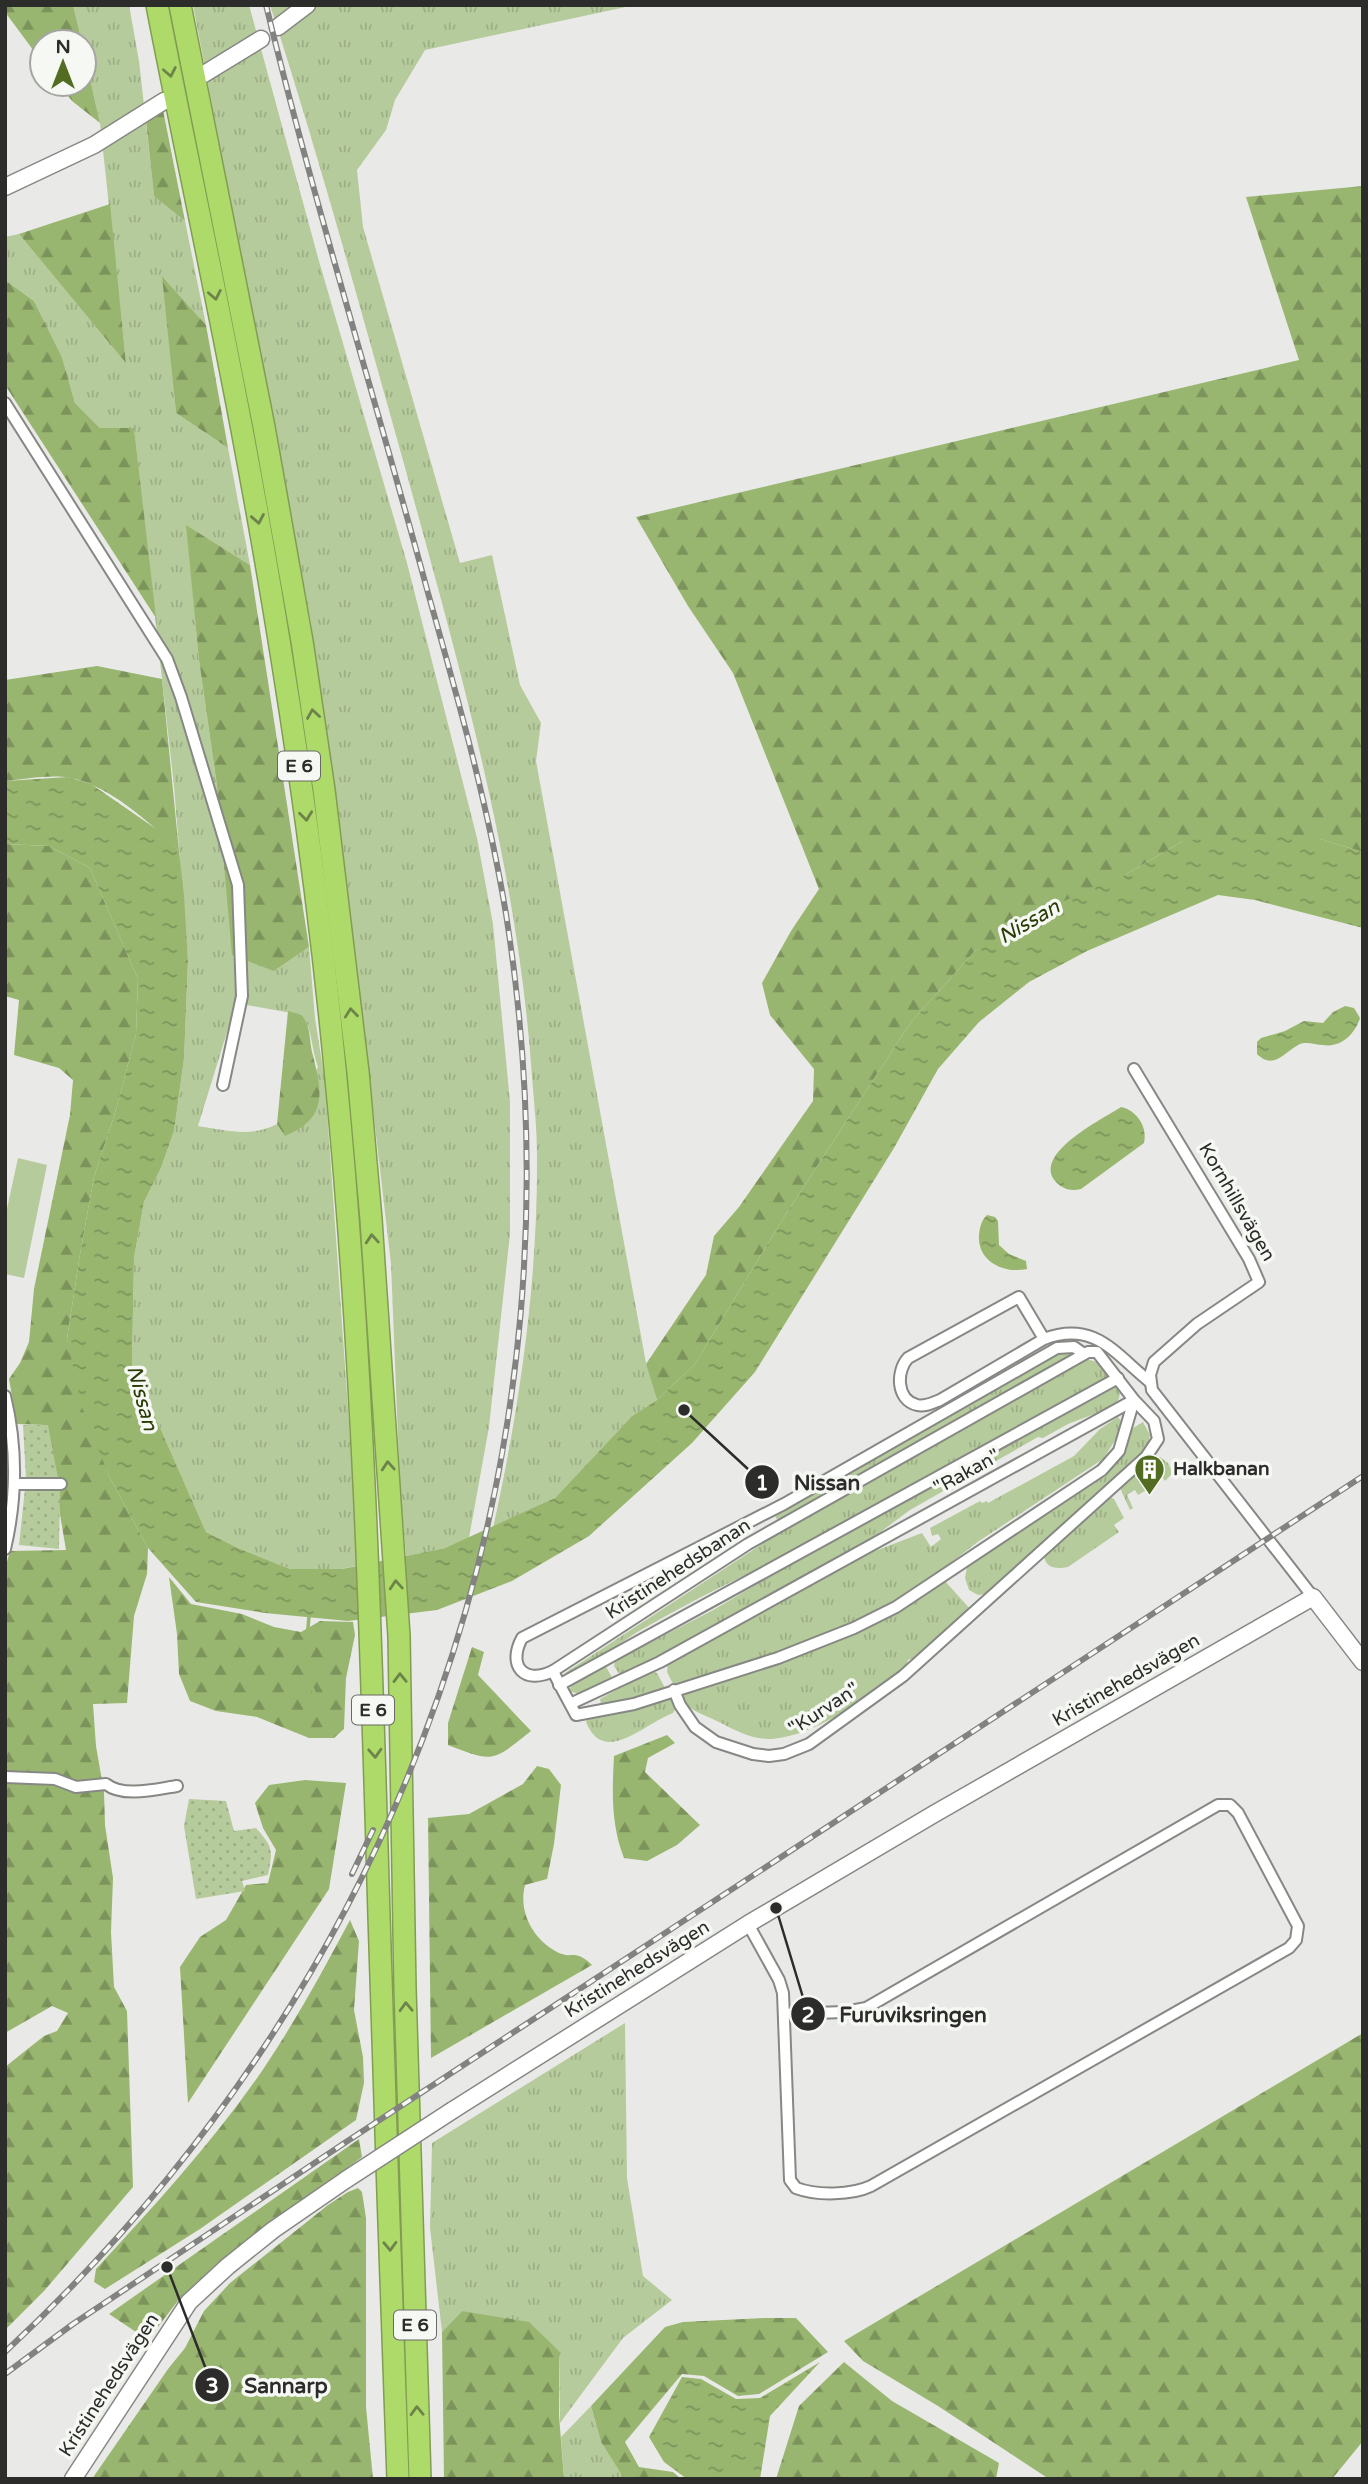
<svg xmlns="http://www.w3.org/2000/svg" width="1368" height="2484" font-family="'Varela Round',sans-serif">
	<defs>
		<pattern id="grass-tufts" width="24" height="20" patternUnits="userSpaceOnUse" patternTransform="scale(1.75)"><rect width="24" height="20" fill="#b6cb9b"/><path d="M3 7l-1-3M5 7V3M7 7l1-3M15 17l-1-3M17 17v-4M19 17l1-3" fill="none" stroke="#9dae86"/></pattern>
		<pattern id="forest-firs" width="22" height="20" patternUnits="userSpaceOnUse" patternTransform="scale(1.75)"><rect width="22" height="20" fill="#98b66f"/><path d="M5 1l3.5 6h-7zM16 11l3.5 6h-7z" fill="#7c945b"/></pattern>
		<pattern id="park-dots" width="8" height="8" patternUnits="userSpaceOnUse" patternTransform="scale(1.75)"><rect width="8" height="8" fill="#b6cb9b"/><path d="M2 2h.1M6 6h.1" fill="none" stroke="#9dae86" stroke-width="1.8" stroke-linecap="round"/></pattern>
		<pattern id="water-ripples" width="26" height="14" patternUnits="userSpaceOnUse" patternTransform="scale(1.75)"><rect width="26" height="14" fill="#98b66e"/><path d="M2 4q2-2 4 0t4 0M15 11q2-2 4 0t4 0" fill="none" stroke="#7c945b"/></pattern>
	</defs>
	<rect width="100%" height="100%" fill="#e9eae7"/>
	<g fill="url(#grass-tufts)" fill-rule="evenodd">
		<path d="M73,5H129L139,61L154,195L185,221L206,325L163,277L176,413L228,448L250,565L187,526L199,660L217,786L274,971L309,947L315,1018L325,1082L359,1565L342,1569H290L238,1548L206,1532L132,1364L134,1258L144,1202L161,1168L174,1131L184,1059L188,961L174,786L134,429L100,428L75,403L62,357L34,301L5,280V237L19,234L126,362L100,123L84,52V42H82ZM236,1003L302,1015C313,1030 311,1049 318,1067L285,1135L277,1124C251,1138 226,1130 198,1126Z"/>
		<path d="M193,5H249L319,261L407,563L477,838L493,924L510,1102V1234L489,1427L469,1538L445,1548L406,1556L400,1488L391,1264L354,946L311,623Z"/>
		<path d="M270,5H635L425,50L395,100L386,130L357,170L363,227L460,563L492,555L520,685L541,723L536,761L646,1363L657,1400L632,1416L555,1498L493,1528C520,1406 538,1280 537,1155C537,1129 534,1103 532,1077C518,868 459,665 404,464C361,311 319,156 270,5Z"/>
		<path d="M1062,1352L1073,1354L778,1521L775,1516L867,1461Z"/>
		<path d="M1086,1359L1097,1362L1110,1375L1106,1379L788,1555C737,1578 688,1603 639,1631C618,1643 589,1672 565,1673L794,1523Z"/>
		<path d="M1116,1387L1119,1388C1121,1395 1119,1400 1115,1406L1068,1424L1043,1438L1038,1437L910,1510L863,1545L626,1675H620L614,1666L615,1661L715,1609L843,1533Z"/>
		<path d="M1118,1417L1121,1421L1118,1436L1103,1459L979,1541L914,1591L885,1608L802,1646L673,1684L667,1672L668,1662L854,1559L922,1533L931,1547L941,1539L938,1534L932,1536L930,1528L980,1501L982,1503L987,1501L988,1503L1074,1456L1100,1429Z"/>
		<path d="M1143,1422L1150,1435L1147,1450L987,1594L978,1595L969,1590L965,1578L967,1567L1097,1481L1121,1454L1133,1428Z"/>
		<path d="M1160,1457L1168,1463L1173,1473L1165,1481L1161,1475L1148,1484L1150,1488L1138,1495L1135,1490L1127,1495L1133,1508L1130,1510L1120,1488L1152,1459Z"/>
		<path d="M1110,1497L1114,1499L1124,1518L1114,1525L1119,1532L1068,1567C1057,1569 1045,1569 1044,1555Z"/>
		<path d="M944,1580L971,1610L915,1660L909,1659L907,1662L908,1666C870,1694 820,1735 772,1739C754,1740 736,1731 721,1723C709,1717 693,1712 683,1702L681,1695L683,1692C736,1675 790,1661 841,1639C877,1624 910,1601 944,1580Z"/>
		<path d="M605,1665L614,1681L582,1695L569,1691L573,1682Z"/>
		<path d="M650,1671L657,1673L665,1688L617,1703L601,1705L600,1699Z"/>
		<path d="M672,1697L676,1707L673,1713C645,1723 604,1767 586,1722L588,1717Z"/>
		<path d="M625,2023L627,2178L643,2276L672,2300L623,2338L560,2423L559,2351L462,2311L442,2332L430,2228L432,2143Z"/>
		<path d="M591,2406L601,2442L621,2474V2479H564L561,2437Z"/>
	</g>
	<g fill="url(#forest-firs)">
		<path d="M5,5H73L82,42H42V62L5,12Z"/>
		<path d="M84,52L100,123L72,101L59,84H84Z"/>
		<path d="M163,110L185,221L154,196L146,121Z"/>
		<path d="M1363,186V852L1320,839L1183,841L1125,875L975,951L911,1022L784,1217L695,1364L657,1400L646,1364L706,1275L714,1236L739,1207L813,1101L814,1069L770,1015L762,983L791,931L819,889L733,673L688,606L636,517L1299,360L1246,197Z"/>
		<path d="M110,204L126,363L19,234Z"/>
		<path d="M162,276L206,325L228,448L176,413Z"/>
		<path d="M5,280L34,301L62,357L75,403L100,428H134L156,618L5,385Z"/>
		<path d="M186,525L250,565L309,947L274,971L232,955L217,786L199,660Z"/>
		<path d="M97,666L162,679L179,851C152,824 110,786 71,778C51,774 26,779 5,781V680Z"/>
		<path d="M5,844L49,846L90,868L138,979L136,1034L115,1113L94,1177L80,1254L67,1339L109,1476L148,1548L147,1574L134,1616L127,1703L93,1704L96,1746L104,1792L105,1825L113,1878L111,1932L114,1987L127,2011L133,2187L44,2291L5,2330V2067L44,2036L57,2031L68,2013L52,2006L5,2033V1569L10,1551L66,1550L45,1425L17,1424L9,1379L20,1363L29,1342L34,1289L70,1115L73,1080L59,1068L14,1055L19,1000L5,996Z"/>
		<path d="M288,1011L302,1015C311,1027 309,1038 312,1052C322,1091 329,1118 285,1136L277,1124Z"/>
		<path d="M169,1577L191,1604L242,1614L274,1627L301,1632L320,1621L353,1622L355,1635L346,1678L344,1729L334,1738H309L257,1717L216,1711L190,1701L179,1674L177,1634Z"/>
		<path d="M472,1647L484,1652L478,1675L531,1731C492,1762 494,1763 448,1745V1723Z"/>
		<path d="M667,1735L675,1743L648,1758L645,1772L700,1825L677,1845L647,1861L624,1858C611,1825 612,1792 614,1756Z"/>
		<path d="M537,1766L549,1769L561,1785L554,1844L547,1879L525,1885C518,1912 533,1939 557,1952C572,1960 574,1948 592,1965L431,2058L428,1818L469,1814L523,1784Z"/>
		<path d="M305,1780L346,1783L329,1889L188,2103L180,1967L200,1937L226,1920L246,1885L268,1883L276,1850L263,1828L255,1803L269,1785Z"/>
		<path d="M350,1920L359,1941L354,2010L363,2057L364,2083L356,2120L200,2229L105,2289L94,2282L96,2269C155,2205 215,2140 264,2068C296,2020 323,1971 350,1920Z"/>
		<path d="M1363,2033V2441L1332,2479H1049L938,2406L863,2361L844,2341Z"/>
		<path d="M359,2139L362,2157L207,2273L180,2298L148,2340L109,2314Z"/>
		<path d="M358,2188L362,2192L366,2218V2407L373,2479H92L168,2369L185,2348L204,2311L230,2283L328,2205L348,2192Z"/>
		<path d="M462,2311L529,2322L559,2351V2415L564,2479H444L442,2332Z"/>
		<path d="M764,2318H796L828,2352L759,2394L738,2396L704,2376L682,2374L625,2442L639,2467L673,2472L681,2479H621V2474L601,2442L591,2406L665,2327L683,2322Z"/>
		<path d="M844,2362L892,2401L999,2463L996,2479H776L799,2406Z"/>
	</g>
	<g fill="url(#park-dots)">
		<path d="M23,1425H48L60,1489L59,1549L19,1545L26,1479Z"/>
		<path d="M189,1799L226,1801L234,1831L256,1828C273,1847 273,1850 268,1875L242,1881L245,1891L196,1899L184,1826Z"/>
	</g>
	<path fill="#b6cb9b" d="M18,1158L47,1165L24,1278L5,1274V1218Z"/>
	<g fill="url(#water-ripples)">
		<path d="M68,777L91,784L162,833L179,851L184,896L188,961L184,1059L174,1131L161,1168L144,1202L134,1258L132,1364L206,1532L238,1548L290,1569H342L445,1548L555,1498L632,1416L657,1400L695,1364L784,1217L911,1022L975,951L1052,906L1125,875L1183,841L1245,833L1320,839L1363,852V928L1255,900L1218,895L1087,951L1029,982L979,1022L938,1069L894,1148L755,1372L692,1443L589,1536L512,1581L437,1610L348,1621L265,1613L196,1602L148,1548L109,1476L82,1407L67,1339L80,1254L94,1177L115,1113L136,1034L138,979L90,868L49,846L5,844V781Z"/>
		<path d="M1345,1006L1354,1008L1360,1018C1355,1034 1341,1048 1323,1045C1316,1045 1307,1041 1300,1044C1285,1051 1274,1071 1257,1054V1042L1261,1038L1285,1031L1304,1021L1323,1023L1333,1012Z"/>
		<path d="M1121,1107C1137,1110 1148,1128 1144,1143L1081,1189C1071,1191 1064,1190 1056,1182C1031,1154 1103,1119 1121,1107Z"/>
		<path d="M987,1215L995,1217L998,1221L999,1245L1009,1254L1026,1261L1027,1269C1005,1274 977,1262 979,1235C980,1227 981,1221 987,1215Z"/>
		<path d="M820,2362L770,2416L760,2479H687L664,2462L649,2437L682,2377L701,2379L736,2399L760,2398Z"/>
	</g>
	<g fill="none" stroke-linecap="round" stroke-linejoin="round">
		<path stroke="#98b66e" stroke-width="3.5" d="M309,1617C304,1668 302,1685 337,1725"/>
		<defs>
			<g id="street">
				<path d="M5,403L167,659L181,697L238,885L242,996L223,1085"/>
				<path d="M1134,1069L1249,1259L1259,1282L1197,1324L1154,1362L1150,1375L1152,1390L1313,1597"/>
				<path d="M1044,1339L1019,1297L908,1358C896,1371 896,1400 917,1405C925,1407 932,1403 940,1400L1044,1339C1095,1320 1115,1354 1150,1382"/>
				<path d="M5,1396C17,1446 17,1498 5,1549"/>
				<path d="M15,1484H61"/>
				<path d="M553,1671C524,1685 507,1666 522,1638L784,1504L1057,1348L1074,1347L1084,1354"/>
				<path d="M559,1685L1118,1378"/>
				<path d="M570,1704L660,1662L1134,1400L1097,1352H1088L748,1544L553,1671C560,1686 568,1700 576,1715L634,1704L778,1658L854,1628L896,1607L1102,1470L1119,1451L1134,1400L1154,1421L1158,1439L1146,1457L903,1676L809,1744L784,1754L769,1756L753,1754L716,1742L695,1727L680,1705L674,1690"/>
				<path d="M5,1777L55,1779L76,1787L106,1784C123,1798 157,1789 177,1786"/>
				<path d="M748,1924L779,1980L783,1993L790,2180L796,2188C817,2196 852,2195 871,2186L1289,1948L1296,1940L1298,1926L1238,1813L1230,1805H1218L866,2008L845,2012L784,2014"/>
			</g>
			<g id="secondary">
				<path d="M278,27L307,5"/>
				<path d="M204,74L261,39"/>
				<path d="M5,187L94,145L164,101"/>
				<path d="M453,2110L748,1924L934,1814L1313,1597L1363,1662"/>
				<path d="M73,2479L189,2302L228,2266L273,2230L347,2179"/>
			</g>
			<g id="highway">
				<path d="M157,5C185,149 216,291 243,435C283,648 316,863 336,1079C363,1357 371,1636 379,1916C385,2104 391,2291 398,2479"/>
				<path d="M180,5L264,427L302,641L324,790L358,1072L371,1219L399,1636L405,1988L420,2479"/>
			</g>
		</defs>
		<use href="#street" stroke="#868884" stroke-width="14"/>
		<use href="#secondary" stroke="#868884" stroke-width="19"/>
		<use href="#highway" stroke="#809d53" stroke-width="24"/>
		<use href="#street" stroke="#fff" stroke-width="10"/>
		<use href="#secondary" stroke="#fff" stroke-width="16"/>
		<use href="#highway" stroke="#aeda69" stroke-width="21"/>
		<defs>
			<g id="rail">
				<path d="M352,1874L373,1830"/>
				<path d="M5,2352C407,1978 592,1456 506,914C488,805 458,699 428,593C375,397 314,203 266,5"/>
				<path d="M5,2374L73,2324L346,2142L1363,1476"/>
			</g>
		</defs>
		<use href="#rail" stroke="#828381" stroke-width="6"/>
		<use href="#rail" stroke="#f6f8f4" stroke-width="3.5" stroke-dasharray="10" stroke-linecap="butt"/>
		<defs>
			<path id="secondary-bridge" d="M347,2179L453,2110"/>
		</defs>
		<use href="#secondary-bridge" stroke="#868884" stroke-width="19" stroke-linecap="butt"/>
		<use href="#secondary-bridge" stroke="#fff" stroke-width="16"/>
	</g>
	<defs><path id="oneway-chevron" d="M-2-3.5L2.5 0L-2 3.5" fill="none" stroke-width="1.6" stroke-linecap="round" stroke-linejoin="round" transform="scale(1.75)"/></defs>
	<g stroke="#6d834a">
		<use href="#oneway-chevron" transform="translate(170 72) rotate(79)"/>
		<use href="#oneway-chevron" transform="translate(215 295) rotate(79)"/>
		<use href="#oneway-chevron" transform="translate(258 519) rotate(80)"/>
		<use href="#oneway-chevron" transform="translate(313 714) rotate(-99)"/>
		<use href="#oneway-chevron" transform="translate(306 816) rotate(83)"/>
		<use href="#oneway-chevron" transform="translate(351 1013) rotate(-96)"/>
		<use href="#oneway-chevron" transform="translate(372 1239) rotate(-94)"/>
		<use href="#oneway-chevron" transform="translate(388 1466) rotate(-94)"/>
		<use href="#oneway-chevron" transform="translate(396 1585) rotate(-94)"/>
		<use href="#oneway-chevron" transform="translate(400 1678) rotate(-91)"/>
		<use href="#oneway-chevron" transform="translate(375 1753) rotate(87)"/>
		<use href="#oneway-chevron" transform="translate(406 2007) rotate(-92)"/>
		<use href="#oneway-chevron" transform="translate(390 2246) rotate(88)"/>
		<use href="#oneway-chevron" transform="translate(417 2411) rotate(-92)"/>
	</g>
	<defs>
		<symbol id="building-pin" viewBox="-11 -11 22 30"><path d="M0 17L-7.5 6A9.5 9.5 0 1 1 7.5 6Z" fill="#526d21" stroke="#f6f8f4"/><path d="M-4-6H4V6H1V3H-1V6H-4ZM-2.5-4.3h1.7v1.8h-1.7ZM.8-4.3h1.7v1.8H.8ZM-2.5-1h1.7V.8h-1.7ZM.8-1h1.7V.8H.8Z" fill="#fff"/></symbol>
	</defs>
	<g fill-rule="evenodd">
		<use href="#building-pin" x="1132" y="1452" width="35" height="47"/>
	</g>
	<g text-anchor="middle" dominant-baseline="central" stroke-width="7" stroke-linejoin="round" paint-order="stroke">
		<g fill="#f6f8f4" stroke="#696967" stroke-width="2">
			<rect x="278" y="751.5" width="42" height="29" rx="5"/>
			<rect x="352" y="1695.5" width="42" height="29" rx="5"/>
			<rect x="394" y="2310.5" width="42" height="29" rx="5"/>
		</g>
		<g font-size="18" font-weight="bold" fill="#2c2c2b">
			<text x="299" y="766">E 6</text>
			<text x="373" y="1710">E 6</text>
			<text x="415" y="2325">E 6</text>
		</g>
		<g font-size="19" fill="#2c2c2b" stroke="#f6f8f4">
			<text transform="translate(1237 1202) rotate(60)">Kornhillsvägen</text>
			<text transform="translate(967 1472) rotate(-29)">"Rakan"</text>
			<text transform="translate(678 1569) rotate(-33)">Kristinehedsbanan</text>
			<text transform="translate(1126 1680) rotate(-30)">Kristinehedsvägen</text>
			<text transform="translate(824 1709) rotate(-33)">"Kurvan"</text>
			<text transform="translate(637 1969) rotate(-32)">Kristinehedsvägen</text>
			<text transform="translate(109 2385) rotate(-57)">Kristinehedsvägen</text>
		</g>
		<g font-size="19" font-weight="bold" fill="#2c2c2b" stroke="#f6f8f4" text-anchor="start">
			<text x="1173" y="1469">Halkbanan</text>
		</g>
		<g font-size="21" font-style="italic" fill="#2a3c06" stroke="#f6f8f4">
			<text transform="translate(1029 922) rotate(-30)">Nissan</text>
			<text transform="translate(142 1398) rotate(75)">Nissan</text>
		</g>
	</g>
	<path fill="none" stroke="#2c2c2b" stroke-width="2.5" d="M684 1410L762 1482M776 1908L808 2014M167 2267L212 2385"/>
	<g fill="#2c2c2b" stroke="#f6f8f4" stroke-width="2.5">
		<circle cx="684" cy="1410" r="7"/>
		<circle cx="776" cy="1908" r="7"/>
		<circle cx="167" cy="2267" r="7"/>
		<circle cx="762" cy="1482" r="18"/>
		<circle cx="808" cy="2014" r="18"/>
		<circle cx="212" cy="2385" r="18"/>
	</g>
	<g font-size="21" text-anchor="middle" font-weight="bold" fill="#fff">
		<text x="762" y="1490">1</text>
		<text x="808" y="2022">2</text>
		<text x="212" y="2393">3</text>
	</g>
	<g font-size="21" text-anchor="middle" font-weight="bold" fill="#2c2c2b" stroke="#f6f8f4" stroke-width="7" stroke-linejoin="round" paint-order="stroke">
		<text x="827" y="1490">Nissan</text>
		<text x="913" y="2022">Furuviksringen</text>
		<text x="286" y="2393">Sannarp</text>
	</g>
	<rect width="1368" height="2484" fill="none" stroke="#2c2c2b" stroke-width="14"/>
	<g transform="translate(63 63)"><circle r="33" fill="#f6f8f4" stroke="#a5a6a4" stroke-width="2"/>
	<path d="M0-5L12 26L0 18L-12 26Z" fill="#526d21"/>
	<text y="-10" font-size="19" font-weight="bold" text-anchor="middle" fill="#2c2c2b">N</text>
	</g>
</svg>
